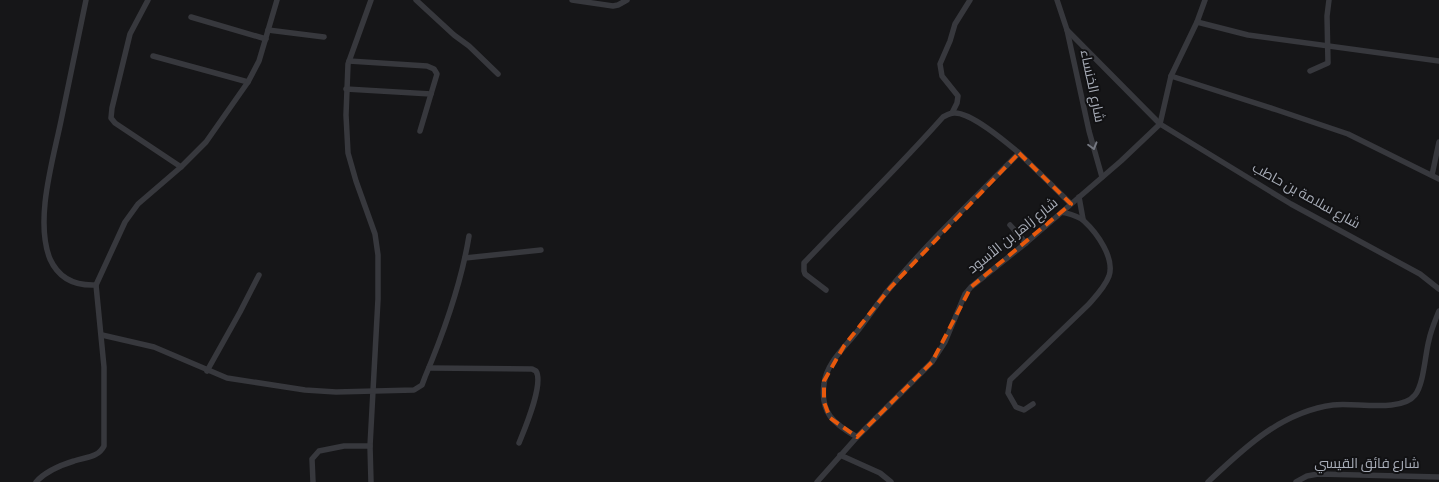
<svg xmlns="http://www.w3.org/2000/svg" width="1439" height="482" font-family="'Source Sans 3',Cairo,sans-serif">
	<rect width="100%" height="100%" fill="#161618"/>
	<g fill="none" stroke-linecap="round" stroke-linejoin="round">
		<g stroke="#37383d" stroke-width="5.5">
			<path d="M86,0C78,39 70,77 62,116C54,157 34,219 50,259C59,279 75,286 96,285"/>
			<path d="M148,0L130,34L112,108L111,118L115,123L181,167"/>
			<path d="M371,0L348,64L346,115L348,153L356,181L375,234L378,255V299L370,446L371,482"/>
			<path d="M416,0L454,35L469,46L498,74"/>
			<path d="M572,0L613,6L618,5L627,0"/>
			<path d="M1057,0L1067,30L1089,131L1102,177"/>
			<path d="M191,17L266,39"/>
			<path d="M1197,22L1248,35L1439,61"/>
			<path d="M268,30L324,37"/>
			<path d="M1067,30L1160,124L1291,204L1420,274L1439,289"/>
			<path d="M153,56L248,82"/>
			<path d="M1310,71L1328,63L1327,16L1329,0"/>
			<path d="M1171,76L1277,110L1348,134L1439,179"/>
			<path d="M346,89L431,94L437,74L434,69L427,66L349,61"/>
			<path d="M952,113L957,103L958,96L942,76L940,64L950,41L955,24L970,0"/>
			<path d="M420,131L431,94"/>
			<path d="M1432,175L1439,142"/>
			<path d="M1079,197L1083,219"/>
			<path d="M1071,204L1019,153C976,197 930,240 890,288C878,302 868,318 856,333C844,348 826,364 824,384C820,413 834,424 857,437L932,362L945,342L965,294L971,287L1026,243L1121,161L1160,124L1171,76L1197,22L1205,0"/>
			<path d="M1010,225L1026,243"/>
			<path d="M465,258L541,250"/>
			<path d="M826,290L805,274L804,271V263C850,214 898,168 943,117C947,115 950,113 954,113C971,112 1006,142 1019,153"/>
			<path d="M102,335L154,347L227,378L305,390L336,392L414,390L422,385L425,377C444,332 461,285 469,236"/>
			<path d="M429,368L532,369L536,371C544,384 525,428 519,443"/>
			<path d="M207,371L240,312L259,275"/>
			<path d="M1033,404L1024,410L1016,407L1008,393L1010,380L1088,305C1096,296 1105,287 1109,276C1115,258 1097,233 1084,221C1079,216 1069,214 1062,212"/>
			<path d="M840,455L880,473L891,482"/>
			<path d="M36,482C45,472 61,465 74,461C85,457 98,458 104,446V367L96,285L125,222L138,204L181,167L206,142L248,82L259,61L277,0"/>
			<path d="M313,482L312,459L319,451L344,446H370"/>
			<path d="M817,482L857,437"/>
			<path d="M1208,482C1244,448 1281,412 1333,405C1354,402 1401,413 1415,395C1424,384 1425,354 1429,340C1431,330 1435,321 1439,311"/>
			<path d="M1296,482L1307,476L1318,474L1439,477"/>
		</g>
	</g>
	<defs><path id="oneway-chevron" d="M-2-3.5L2.5 0L-2 3.5" fill="none" stroke-width="1.6" stroke-linecap="round" stroke-linejoin="round" transform="scale(1.25)"/></defs>
	<use stroke="#757881" href="#oneway-chevron" transform="translate(1093 146) rotate(74)"/>
	<path fill="none" stroke="#e8590c" stroke-width="4" stroke-dasharray="10 6" stroke-linejoin="round" d="M1019,153L1071,204L971,287L932,362L857,437L830,418L824,402V381L844,346L890,288Z"/>
	<g text-anchor="middle" dominant-baseline="central" stroke-width="4" stroke-linejoin="round" paint-order="stroke">
		<g font-size="14" fill="#a8adb8" stroke="#111113">
			<text transform="translate(1092 86) rotate(78)">شارع الخنساء</text>
			<text transform="translate(1306 196) rotate(29)">شارع سلامة بن حاطب</text>
			<text transform="translate(1013 236) rotate(-39)">شارع زاهر بن الأسود</text>
			<text x="1367" y="464">شارع فائق القيسي</text>
		</g>
	</g>
</svg>
